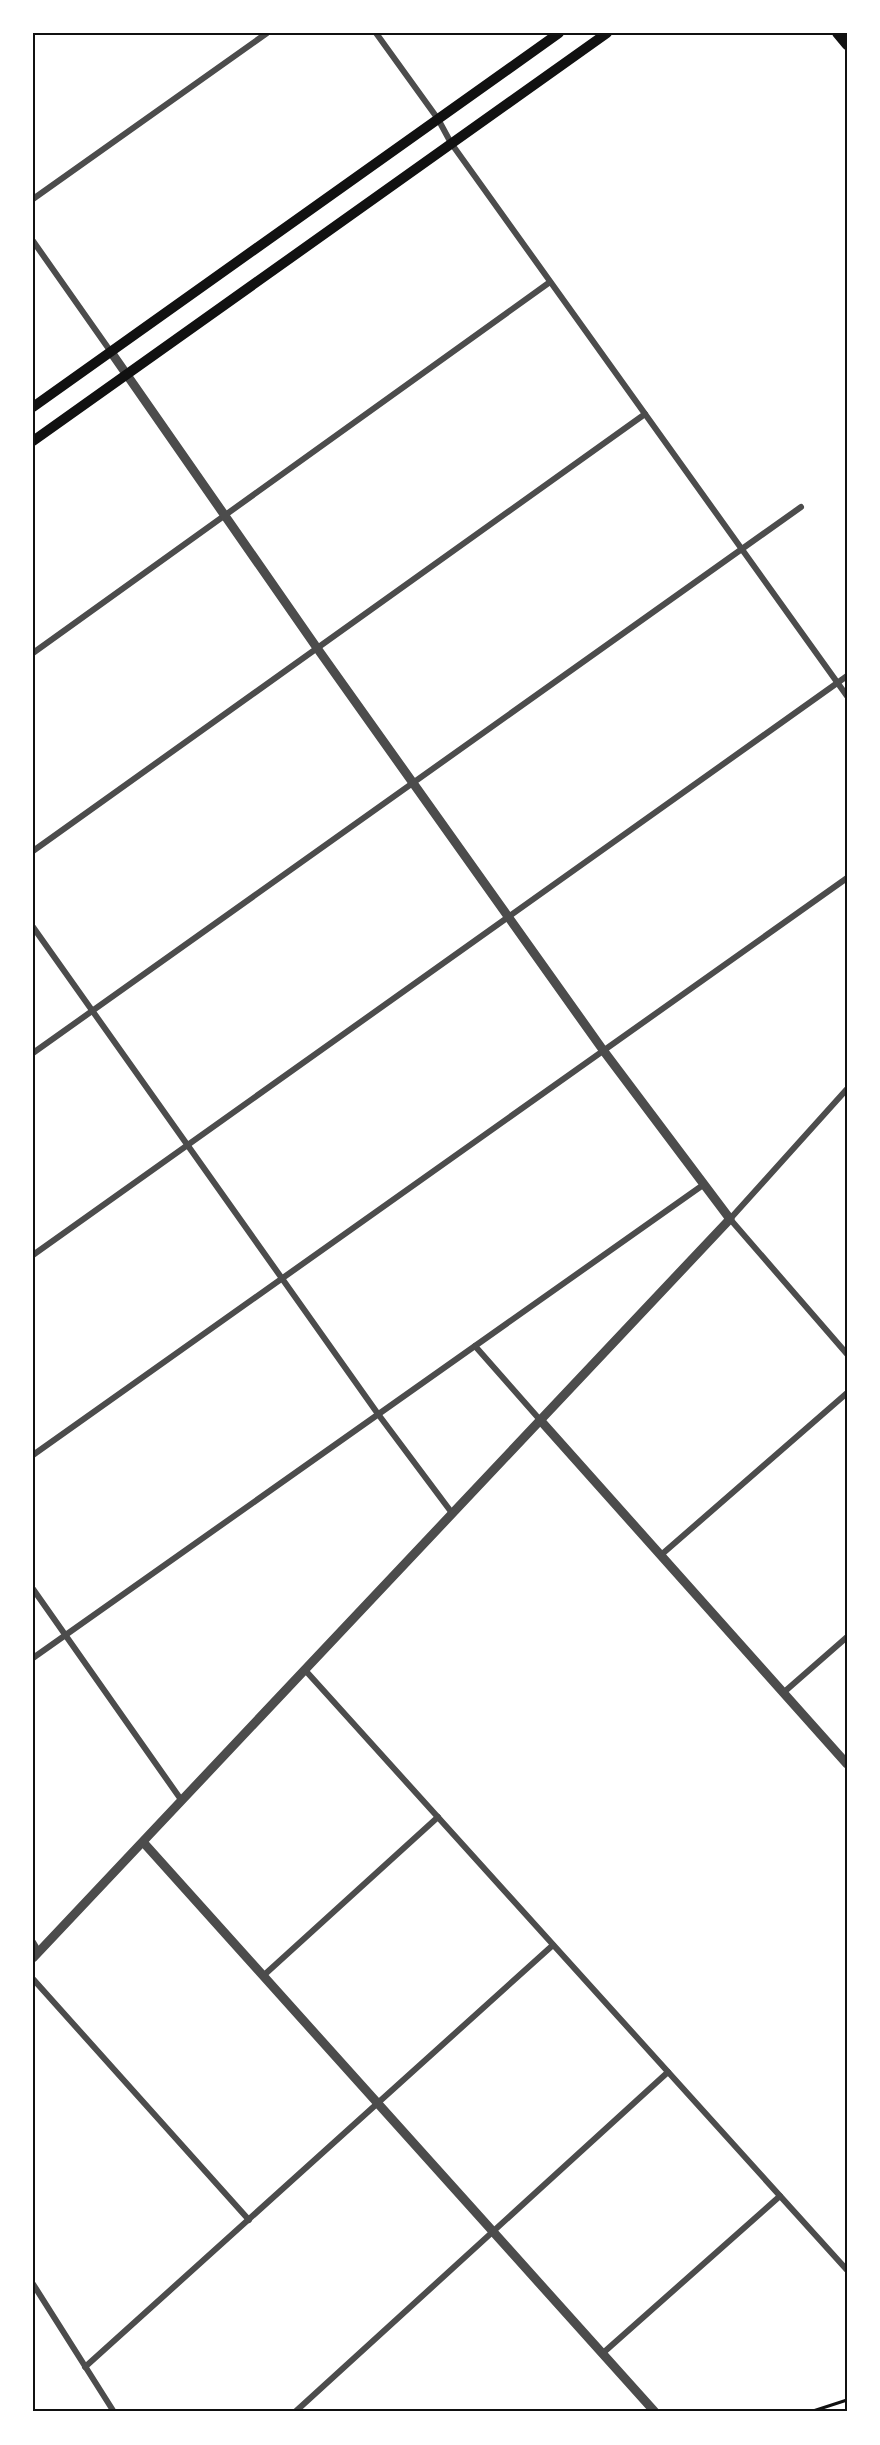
<svg xmlns="http://www.w3.org/2000/svg" width="880" height="2445" font-family="Bitter,serif">
	<rect width="100%" height="100%" fill="#fff"/>
	<g fill="none" stroke-linecap="round" stroke-linejoin="round">
		<path stroke="#111" stroke-width="3" d="M810,2412L847,2400"/>
		<g stroke="#4c4c4c" stroke-width="6">
			<path d="M376,33L438,119L451,143L847,696"/>
			<path d="M33,199L267,33"/>
			<path d="M33,241L111,352"/>
			<path d="M33,653L550,282"/>
			<path d="M33,851L645,414"/>
			<path d="M33,927L378,1414L452,1513"/>
			<path d="M33,1053L801,507"/>
			<path d="M847,1089L730,1219L847,1354"/>
			<path d="M33,1255L847,676"/>
			<path d="M475,1346L541,1421"/>
			<path d="M33,1455L847,878"/>
			<path d="M661,1555L847,1393"/>
			<path d="M33,1589L182,1801"/>
			<path d="M33,1658L703,1185"/>
			<path d="M305,1670L847,2270"/>
			<path d="M783,1693L847,1637"/>
			<path d="M33,1942L39,1952"/>
			<path d="M263,1976L438,1817"/>
			<path d="M33,1979L249,2220"/>
			<path d="M33,2284L114,2412"/>
			<path d="M603,2353L780,2196"/>
			<path d="M85,2367L553,1945"/>
			<path d="M295,2412L668,2072"/>
		</g>
		<g stroke="#4c4c4c" stroke-width="9">
			<path d="M541,1421L847,1764"/>
			<path d="M143,1842L655,2412"/>
			<path d="M33,1958L730,1219L603,1050L317,648L111,352"/>
		</g>
		<g stroke="#111" stroke-width="10">
			<path d="M837,33L847,45"/>
			<path d="M33,407L559,33"/>
			<path d="M33,441L607,33"/>
		</g>
	</g>
	<rect width="880" height="2445" fill="none" stroke="#ffffff" stroke-width="69"/>
	<rect x="34" y="34" width="812" height="2376" fill="none" stroke="#111" stroke-width="2"/>
</svg>
